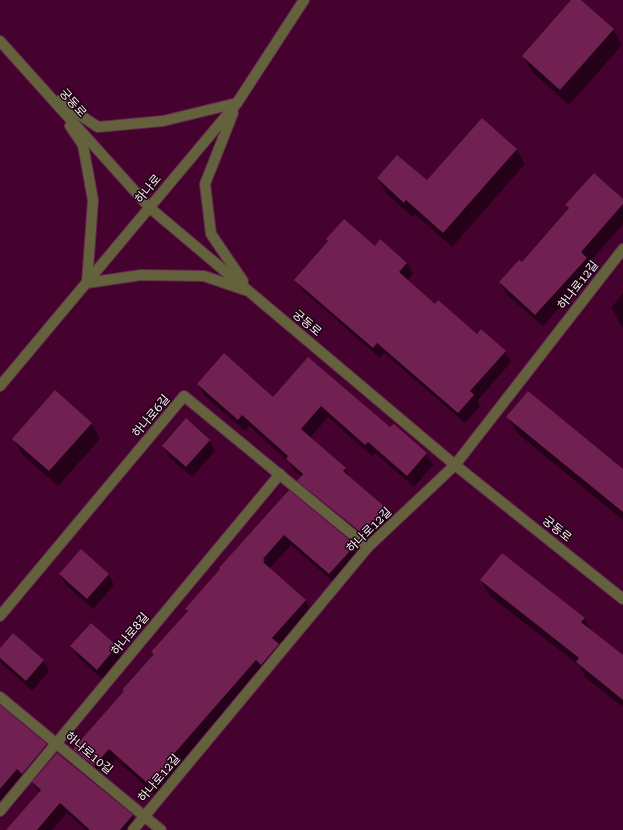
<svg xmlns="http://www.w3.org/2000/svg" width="623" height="830" font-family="'Roboto Serif','Noto Sans KR',serif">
	<rect width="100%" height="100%" fill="#45022e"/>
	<g fill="#0007">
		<path d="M572,0H579L613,29L622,45L569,105L532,72L523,56Z"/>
		<path d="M482,119L517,150L525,164L452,247L415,214L413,217L386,193L378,179L427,182Z"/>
		<path d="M623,200V224L589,263L593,271L543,326L507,295L500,283L522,263L569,210L566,206Z"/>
		<path d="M327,240L375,247L381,241L407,263L413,274L407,281L435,305L477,335L505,352L511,362L477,401L480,406L465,423L384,353L380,358L302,290L296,280L329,242Z"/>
		<path d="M623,293V328L611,308Z"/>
		<path d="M308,358L390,429L426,453L433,465L414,487L375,453L372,456L328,417L310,438L345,468L351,479L385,509L392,521L370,545L305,492L299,481L302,477L294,471L289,462L249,426L245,431L205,396L198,384L273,398Z"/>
		<path d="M508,417L623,471V520L517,433Z"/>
		<path d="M91,423L100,439L58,486L23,455L14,440Z"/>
		<path d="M209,440L215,451L192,477L169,457L163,446Z"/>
		<path d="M289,492L354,545L360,556L336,584L291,545L269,569L305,600L311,611L263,670L179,765L183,772L160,799L115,759L100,776L81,760L74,749L125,692L154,654L153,652L188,612L186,609Z"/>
		<path d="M108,574L114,585L93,609L66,585L60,575Z"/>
		<path d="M481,580L584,618L592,632L623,656V707L586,678L579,665L490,596Z"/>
		<path d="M91,625L117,647L123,658L103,680L78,657L72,647Z"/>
		<path d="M0,649L43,660L49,671L32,691L2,664L0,660Z"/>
		<path d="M0,707L46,745L52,756L0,806Z"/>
		<path d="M33,783L132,816L138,826L135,830H86L67,813L52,830H7L39,793Z"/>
	</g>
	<g fill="#702051">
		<path d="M571,0H581L614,29L560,90L522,56Z"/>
		<path d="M482,118L517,149L443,233L406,200L404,203L377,178L397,155L427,180Z"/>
		<path d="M594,173L623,199V204L581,252L587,258L535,315L499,282L519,260L522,262L569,208L565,205Z"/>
		<path d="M344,219L375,246L380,239L407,263L399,272L435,304L438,300L477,334L481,329L506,351L470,391L474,395L458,413L377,343L373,348L294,280L328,241L326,239Z"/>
		<path d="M224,353L273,397L308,357L390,427L394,424L427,453L407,476L368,442L365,445L321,406L301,429L346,468L343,471L386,508L363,534L297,481L303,474L286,459L288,456L242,415L238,420L197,384Z"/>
		<path d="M55,390L92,423L49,471L12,439Z"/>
		<path d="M528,391L623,469V512L506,417Z"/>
		<path d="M186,418L210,440L186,467L162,446Z"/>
		<path d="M289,490L354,544L350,551L329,574L284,535L263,559L265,560L263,562L306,600L272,638L279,644L261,665L256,660L172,756L178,761L154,789L109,749L94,766L73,749L124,691L122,690L154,654L151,652L188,611L185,609L220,569L219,568Z"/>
		<path d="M81,549L109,574L87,599L59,574Z"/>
		<path d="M502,553L585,618L581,622L623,655V700L576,662L579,658L480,580Z"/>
		<path d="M91,623L117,646L97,670L70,646Z"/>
		<path d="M13,633L44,660L26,681L0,658V648Z"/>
		<path d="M0,705L47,744L22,774L17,769L0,789Z"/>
		<path d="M57,753L133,815L120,830H90L60,803L37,830H6L41,790L32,782Z"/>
	</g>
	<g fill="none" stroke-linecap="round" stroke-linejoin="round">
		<defs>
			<g id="minor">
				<path d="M0,41L150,208L455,465L623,599"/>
				<path d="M59,101L98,127L163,121L237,103"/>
				<path d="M233,113L205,184L211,234L243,281"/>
				<path d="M70,126L83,145L93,200L87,283L141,275L204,276L245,290"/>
				<path d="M0,386L237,103L304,0"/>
				<path d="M0,616L184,396L368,547"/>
				<path d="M0,697L161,830"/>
				<path d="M0,811L280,474"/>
				<path d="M133,830L368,547L455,465L623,249"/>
			</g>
		</defs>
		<use href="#minor" stroke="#62284e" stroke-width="12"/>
		<use href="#minor" stroke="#63623c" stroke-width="10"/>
	</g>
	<g text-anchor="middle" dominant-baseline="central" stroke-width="3" stroke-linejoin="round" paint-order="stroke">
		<g font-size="12" fill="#faf1f5" stroke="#1c0312">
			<text transform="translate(73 103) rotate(48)">궁동로</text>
			<text transform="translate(148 189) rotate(-50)">하나로</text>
			<text transform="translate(578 285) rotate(-52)">하나로12길</text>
			<text transform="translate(307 323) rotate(40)">궁동로</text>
			<text transform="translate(151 416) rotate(-50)">하나로6길</text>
			<text transform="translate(557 529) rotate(39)">궁동로</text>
			<text transform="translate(369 530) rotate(-45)">하나로12길</text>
			<text transform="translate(130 634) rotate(-50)">하나로8길</text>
			<text transform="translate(89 753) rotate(40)">하나로10길</text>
			<text transform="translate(159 778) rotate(-50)">하나로12길</text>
		</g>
	</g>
</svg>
